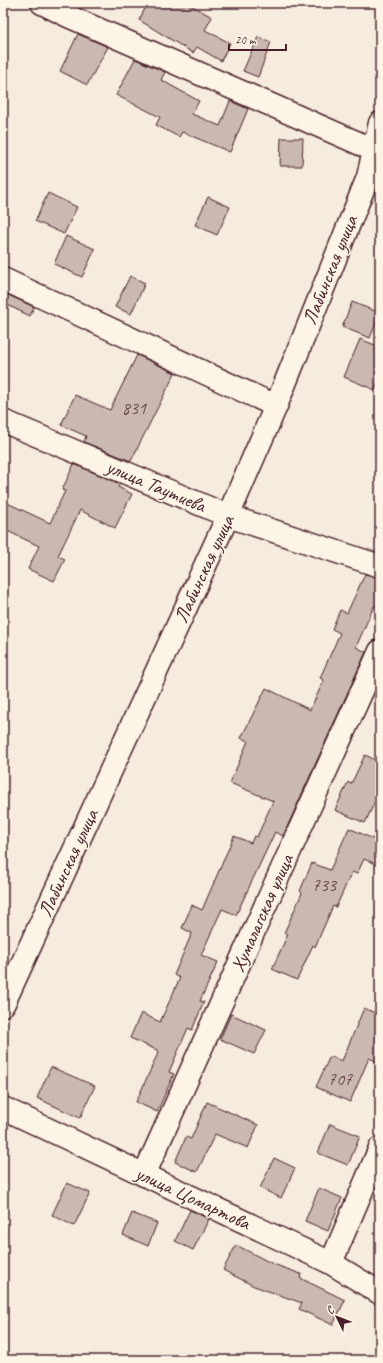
<svg xmlns="http://www.w3.org/2000/svg" width="383" height="1363" font-family="Caveat,sans-serif">
	<rect width="100%" height="100%" fill="#f5ecde"/>
	<filter id="ink" filterUnits="userSpaceOnUse"><feTurbulence type="fractalNoise" baseFrequency=".025" numOctaves="2"/><feDisplacementMap in="SourceGraphic" scale="8" xChannelSelector="R" yChannelSelector="G"/><feConvolveMatrix kernelMatrix="1 2 1 2 8 2 1 2 1" color-interpolation-filters="sRGB"/></filter>
	<g filter="url(#ink)">
		<g fill="#cab9b1" stroke="#4a1f2b">
			<path d="M148,3H187L212,17L205,30L230,43L221,61L197,47L193,53L139,20Z"/>
			<path d="M78,34L108,47L87,85L60,71Z"/>
			<path d="M258,37L271,42L258,77L243,71Z"/>
			<path d="M135,59L165,72L161,80L199,101L192,114L220,126L230,101L248,109L230,152L182,132L179,137L156,125L160,117L116,95Z"/>
			<path d="M281,138H303L302,166H280Z"/>
			<path d="M48,193L77,207L64,234L35,221Z"/>
			<path d="M208,197L230,207L217,235L195,225Z"/>
			<path d="M66,236L95,249L82,277L54,264Z"/>
			<path d="M130,276L145,283L131,314L115,307Z"/>
			<path d="M6,294L34,307L30,316L3,303Z"/>
			<path d="M352,302L380,313L370,338L342,327Z"/>
			<path d="M360,339L380,347V379L375,390L344,377Z"/>
			<path d="M137,355L175,373L131,461L84,442L86,436L61,425L75,395L110,410Z"/>
			<path d="M74,464L120,484L118,487L132,494L115,528L80,510L58,556L65,559L54,581L28,569L39,546L3,529V501L50,523L65,491L62,490Z"/>
			<path d="M365,574L380,578V609L374,606L356,647L366,652L283,836L275,832L236,915L222,909L201,955L218,962L200,1001L204,1002L192,1030L188,1028L169,1072L174,1074L157,1112L136,1102L159,1051L130,1038L141,1013L160,1022L180,978L174,975L192,933L182,928L192,905L202,910L234,836L251,843L254,836L257,837L273,801L230,783L248,741L241,738L266,688L310,710L324,680L320,678L340,633L332,629L340,610L347,613Z"/>
			<path d="M365,755L380,762V791L365,823L335,810L348,782L351,784Z"/>
			<path d="M349,828L380,842V866L364,859L357,874L352,872L336,907L333,906L315,947L313,945L297,980L272,969L288,934L284,933L302,893L300,891L312,863L330,870Z"/>
			<path d="M364,1008L380,1015V1063L369,1058L350,1102L316,1087L330,1056L342,1061Z"/>
			<path d="M231,1014L266,1030L254,1054L220,1039Z"/>
			<path d="M51,1067L95,1086L80,1118L37,1098Z"/>
			<path d="M207,1102L258,1125L248,1148L215,1134L197,1172L175,1162L186,1137L191,1139Z"/>
			<path d="M330,1124L360,1136L348,1165L318,1153Z"/>
			<path d="M274,1158L295,1168L281,1198L260,1188Z"/>
			<path d="M67,1183L90,1193L74,1226L52,1215Z"/>
			<path d="M319,1188L342,1198L328,1231L305,1221Z"/>
			<path d="M190,1210L209,1219L193,1250L175,1241Z"/>
			<path d="M132,1213L157,1223L148,1246L123,1235Z"/>
			<path d="M236,1245L273,1264L301,1274L300,1278L345,1300L333,1325L299,1309L302,1303L254,1286L223,1270Z"/>
		</g>
		<g fill="none" stroke-linecap="round" stroke-linejoin="round">
			<defs>
				<g id="minor">
					<path d="M42,3L68,16L374,150"/>
					<path d="M3,279L276,406"/>
					<path d="M3,421L228,516L380,566"/>
					<path d="M3,1005L228,516L276,406L368,177L380,123"/>
					<path d="M3,1108L331,1263L380,1293"/>
					<path d="M144,1175L380,651"/>
					<path d="M331,1263L380,1148"/>
				</g>
			</defs>
			<use href="#minor" stroke="#4a1f2b" stroke-width="25"/>
			<use href="#minor" stroke="#fcf5e5" stroke-width="22"/>
		</g>
	</g>
	<g text-anchor="middle" dominant-baseline="central" stroke-width="3" stroke-linejoin="round" paint-order="stroke">
		<g font-size="18" fill="#6a464c">
			<text x="134" y="408">831</text>
			<text x="324" y="885">733</text>
			<text x="340" y="1079">707</text>
		</g>
		<g font-size="20" fill="#4a1f2b" stroke="#fcf5e5">
			<text transform="translate(330 270) rotate(-68)">Лабинская улица</text>
			<text transform="translate(156 486) rotate(23)">улица Таутиева</text>
			<text transform="translate(204 569) rotate(-65)">Лабинская улица</text>
			<text transform="translate(68 863) rotate(-65)">Лабинская улица</text>
			<text transform="translate(262 913) rotate(-66)">Хумалагская улица</text>
			<text transform="translate(193 1198) rotate(25)">улица Цомартова</text>
		</g>
	</g>
	<rect width="383" height="1363" fill="none" stroke="#fcf5e5" stroke-width="16"/>
	<rect x="8" y="8" width="367" height="1347" fill="none" stroke="#4a1f2b" stroke-width="1.5" filter="url(#ink)"/>
	<g transform="translate(337 1317) rotate(313)" stroke="#fcf5e5" stroke-width="3" paint-order="stroke">
	<path d="M0-3L7 15L0 10L-7 15Z" fill="#4a1f2b"/>
	<text y="-6" font-size="11" font-weight="bold" text-anchor="middle" fill="#4a1f2b">С</text>
	</g>
	<path d="M229 44v6h57v-6" fill="none" stroke="#4a1f2b" stroke-width="2"/>
	<text x="235" y="44" font-size="12" fill="#4a1f2b" stroke="#fcf5e5" stroke-width="3" paint-order="stroke">20 m</text>
</svg>
